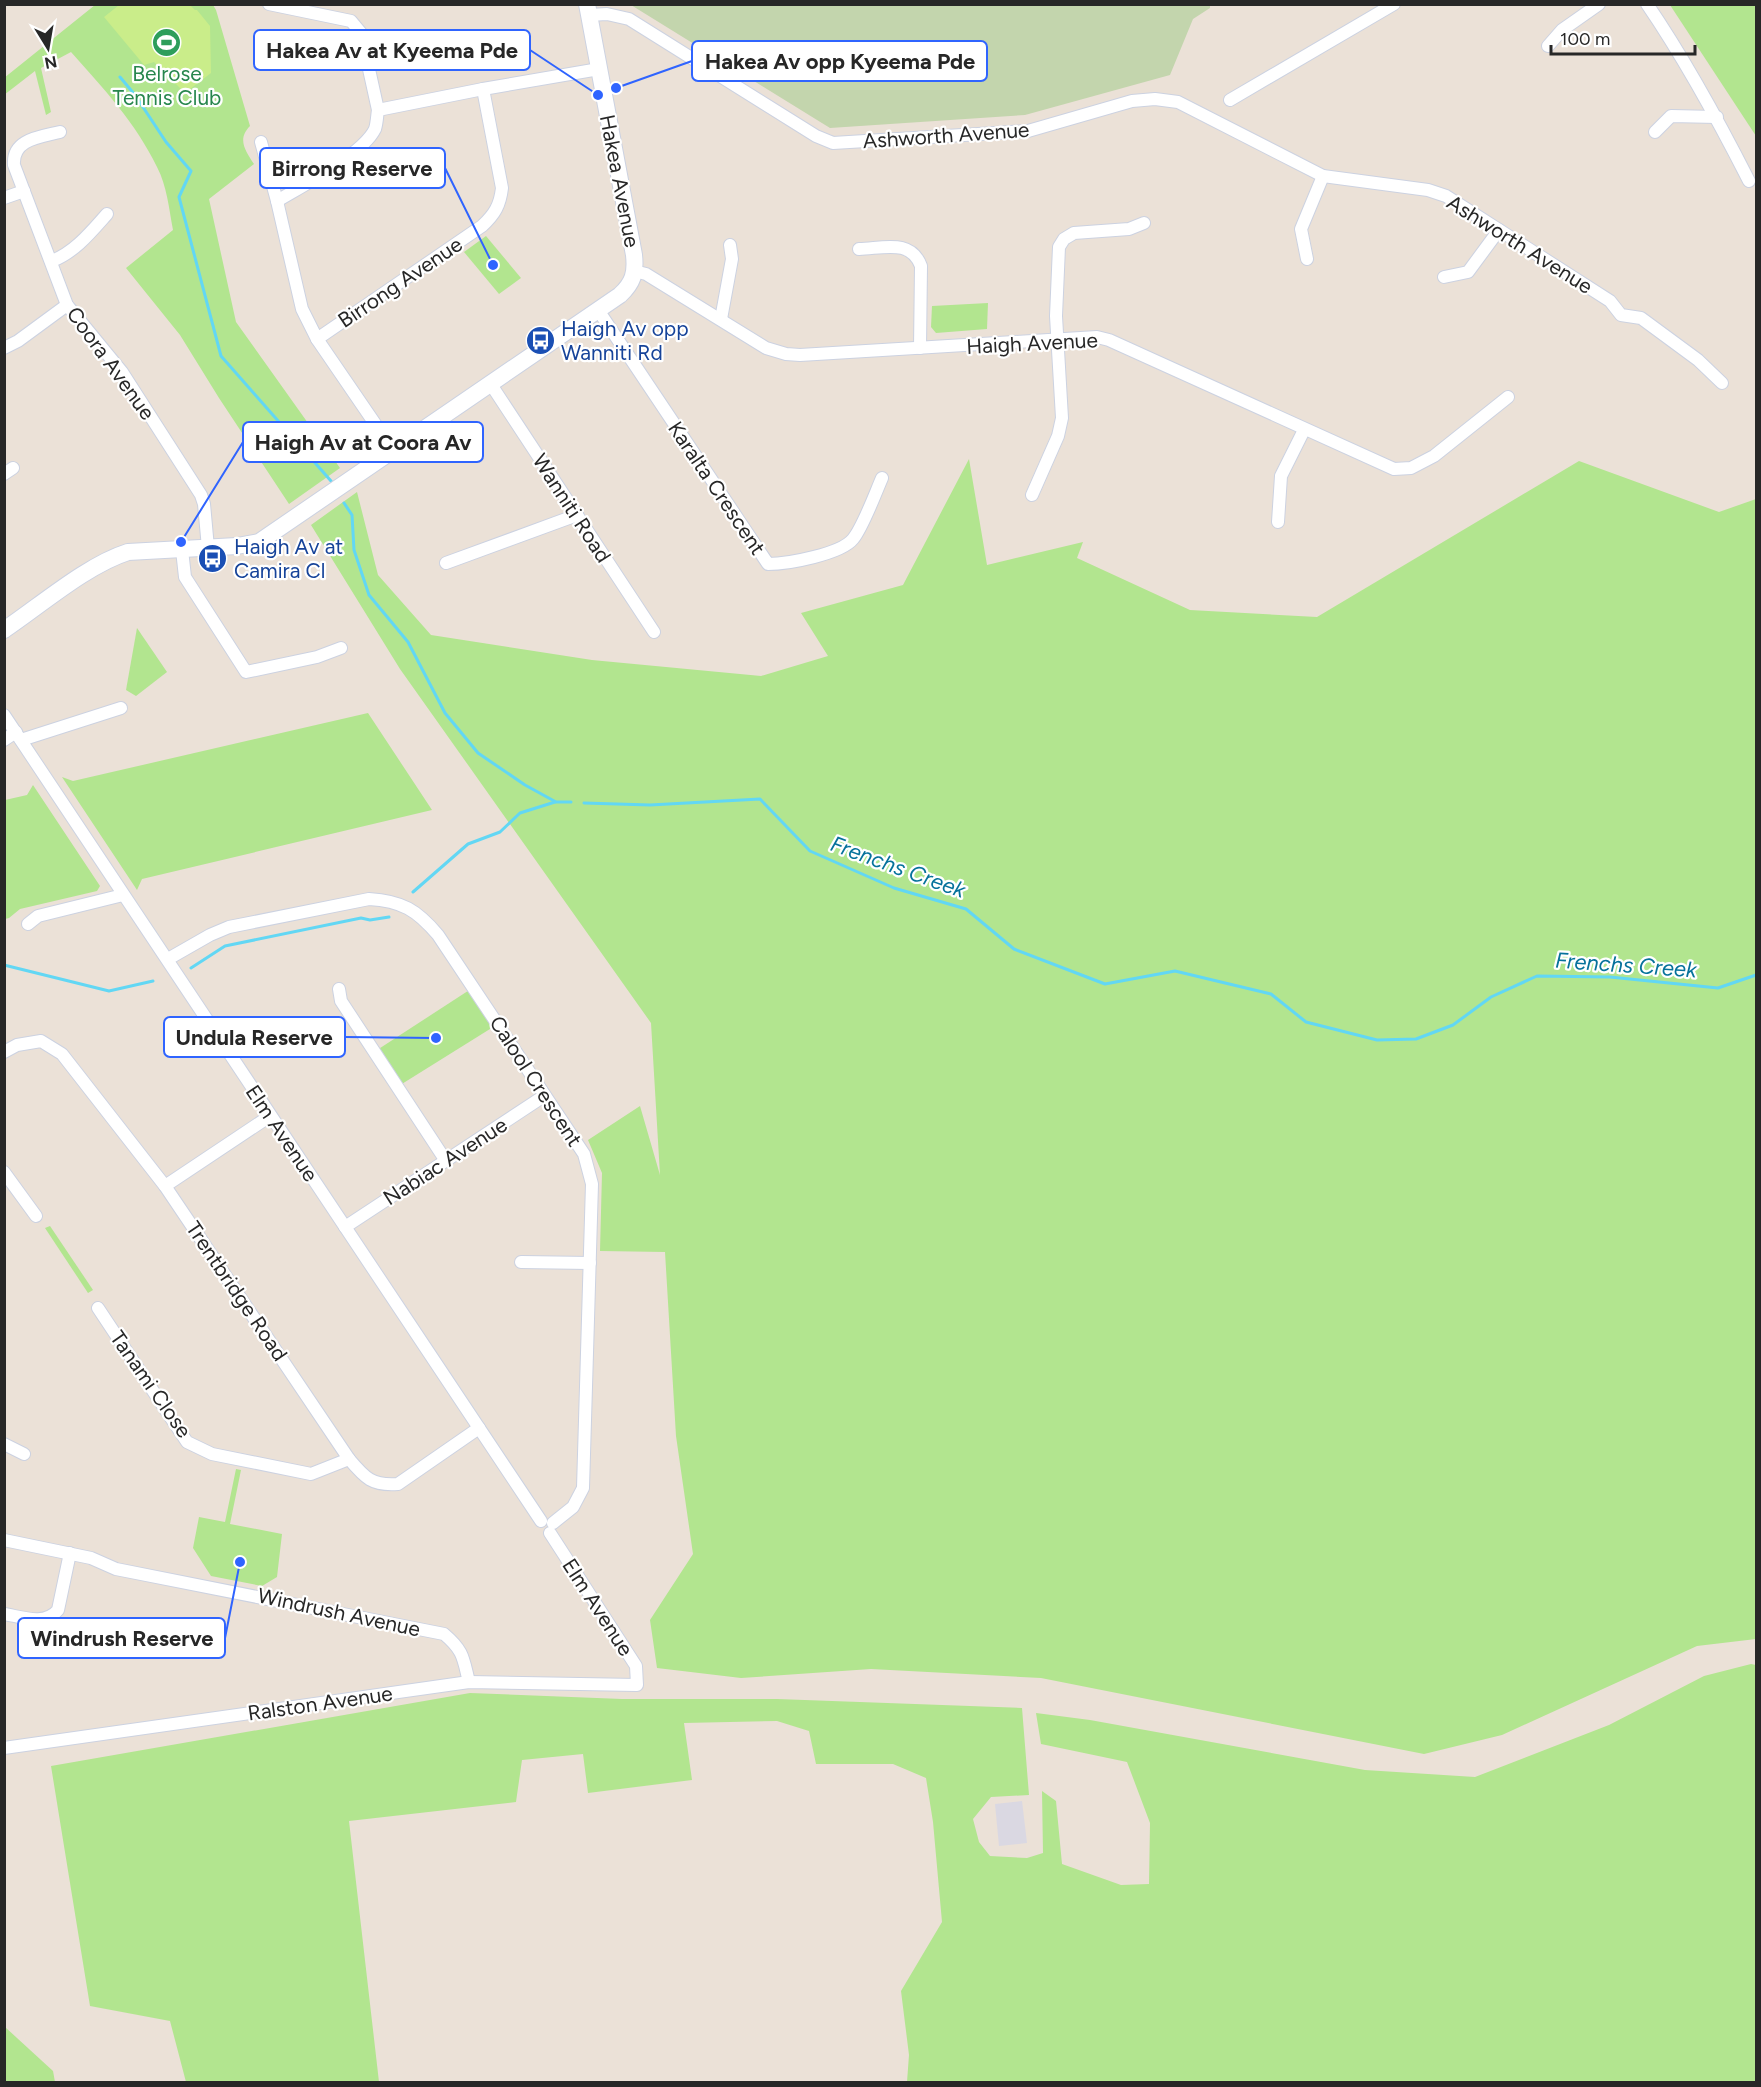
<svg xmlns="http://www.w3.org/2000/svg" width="1761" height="2087" font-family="Figtree,sans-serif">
	<rect width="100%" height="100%" fill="#ebe1d7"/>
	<path fill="#dad8e2" d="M1022,1801L1027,1843L999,1846L995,1804Z"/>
	<g fill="#b2e58f">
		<path d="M95,5H213L216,10L250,126C237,139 245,150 254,164L209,199L236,322L340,468L289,504L219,398L180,335L126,268L173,230C169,209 167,186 157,167C136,123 103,88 71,52L41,68L51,112L46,115L35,71L4,95V78Z"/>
		<path d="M1670,5H1756V136Z"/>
		<path d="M486,236L521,278L499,294L464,252Z"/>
		<path d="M988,303L987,329L936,333L931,327L932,306Z"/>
		<path d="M969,459L987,565L1083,542L1077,558L1190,610L1317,617L1579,461L1719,512L1756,499V1639L1697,1646L1502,1735L1424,1754L1041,1678L871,1669L741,1678L657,1668L650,1620L693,1554L676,1436L665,1252L600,1251L602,1173L588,1140L640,1106L660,1175L651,1023L400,669L311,525L357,492L378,575L431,635L592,660L761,676L828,656L801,613L903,585Z"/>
		<path d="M137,628L167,672L136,696L126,690Z"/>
		<path d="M368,713L432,810L142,879L137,890L62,777L73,781Z"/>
		<path d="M33,785L100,886L97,891L20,909L9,918L5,919V800L27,795Z"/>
		<path d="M474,987L498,1024L397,1087L374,1052Z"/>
		<path d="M50,1226L93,1290L88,1293L45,1228Z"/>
		<path d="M236,1469L241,1470L230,1524L282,1534L277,1577L262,1586L211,1576L193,1548L199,1517L225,1522Z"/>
		<path d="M1751,1664L1756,1665V2082H907L909,2055L901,1991L942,1922L933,1822L926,1778L893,1764H816L809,1731L777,1721L684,1723L692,1780L588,1793L583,1754L522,1760L516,1802L349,1821L379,2082H186L170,2021L90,2006L51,1766L470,1693L622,1699H777L1022,1708L1029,1795L991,1797L973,1819L979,1842L990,1856L1027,1858L1043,1853L1042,1791L1056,1801L1062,1864L1121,1885L1149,1884L1150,1823L1127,1762L1041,1744L1036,1713L1090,1720L1365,1770L1475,1777L1609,1725L1704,1676Z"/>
		<path d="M5,2027L53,2071L55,2082H5Z"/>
	</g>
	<path fill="#c3d5ad" d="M1210,4V8L1193,19L1170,75L1025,115L830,128L631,5Z"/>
	<path fill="#caed8a" d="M119,5H190L195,10H197L210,26L211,73L185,93L154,62L144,65L104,17Z"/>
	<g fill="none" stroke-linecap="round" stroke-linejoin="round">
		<g stroke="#62d7f4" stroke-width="3">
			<path d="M120,77L135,95L166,142L191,171L179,197L221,356L331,481"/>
			<path d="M344,503L352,515L354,550L369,595L408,642L445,713L478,753L525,785L556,802H571"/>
			<path d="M584,803L650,805L760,799L810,851L894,888L966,909L1014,949L1105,984L1175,971L1271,994L1306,1022L1377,1040L1416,1039L1453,1025L1491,997L1537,976L1610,977L1718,988L1756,975"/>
			<path d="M413,892L468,844L500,832L520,813L555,802"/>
			<path d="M4,965L109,991L153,981"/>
			<path d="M191,968L225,946L361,918L370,920L389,917"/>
		</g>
		<defs>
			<g id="street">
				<path d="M269,4L351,21L361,33L378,110"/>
				<path d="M1647,4C1686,61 1718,120 1749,181"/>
				<path d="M589,15L607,14L629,19L816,136L833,143L1028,131L1132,101L1155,99L1178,102L1323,176L1428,190L1446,196L1610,301L1621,315L1641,318L1698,360L1722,383"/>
				<path d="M1548,46L1562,30L1599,4"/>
				<path d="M1230,100L1394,4"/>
				<path d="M60,132C40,137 12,139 14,165L67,305L122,372L201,495L204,504L208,548"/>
				<path d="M1655,132L1671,116L1717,117"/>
				<path d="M261,142L277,201L302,309L317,339L393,450"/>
				<path d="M4,198L24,191"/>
				<path d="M277,201C302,186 363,154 375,129C377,123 377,116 378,110L483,89L599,69"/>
				<path d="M859,249C885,248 911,239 921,266L920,348"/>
				<path d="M1307,259L1301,229L1323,176"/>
				<path d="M52,261C75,252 91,232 107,214"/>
				<path d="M634,271L646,274L766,348L786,354L800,355L1097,337L1109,340L1394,469L1411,468L1434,456L1508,397"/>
				<path d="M1444,277L1468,272L1499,230"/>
				<path d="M598,310L768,564C788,564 841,554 853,539C863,527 875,494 882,478"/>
				<path d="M721,319L732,259L730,245"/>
				<path d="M317,339L482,226C495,214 500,205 502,188L483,89"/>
				<path d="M4,348L18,341L67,305"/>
				<path d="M490,383L654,632"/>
				<path d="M4,474L13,468"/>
				<path d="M1032,495L1058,436L1062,418L1056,316L1059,247L1064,239L1074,233L1129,229L1144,223"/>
				<path d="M1278,522L1281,476L1304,430"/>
				<path d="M182,550L185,577L246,672L317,657L341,648"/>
				<path d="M446,563L577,515"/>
				<path d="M4,715L541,1521"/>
				<path d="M4,740L16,732"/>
				<path d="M21,740L121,708"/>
				<path d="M28,924L38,916L123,895"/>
				<path d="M168,959L210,935L229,927L369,899C402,901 417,910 438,935L584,1154L592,1184L583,1488L573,1507L553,1523"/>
				<path d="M339,989L341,1001L446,1161"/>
				<path d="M4,1052L17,1045L41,1041L62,1054L165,1186L349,1459C365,1478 372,1486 398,1484L479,1428"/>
				<path d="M4,1172L36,1216"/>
				<path d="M165,1186L270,1116"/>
				<path d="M345,1227L544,1096"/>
				<path d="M521,1262L590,1263"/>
				<path d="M98,1308L187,1442L212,1454L311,1474L349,1459"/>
				<path d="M4,1444L24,1454"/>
				<path d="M4,1540L91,1558L116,1569L444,1634C464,1651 463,1658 469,1682"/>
				<path d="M4,1614C22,1617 45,1626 58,1610L70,1553"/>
				<path d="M4,1748L469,1682L637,1685L636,1666L550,1533"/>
			</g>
			<path id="secondary" d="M4,630C41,605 87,565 128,552L237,546L259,542L620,295C633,283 636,273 634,255L587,4"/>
		</defs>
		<use href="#street" stroke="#ccd2e1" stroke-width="14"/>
		<use href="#secondary" stroke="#ccd2e1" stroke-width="18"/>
		<use href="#street" stroke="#fff" stroke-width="12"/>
		<use href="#secondary" stroke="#fff" stroke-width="16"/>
	</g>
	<defs>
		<symbol id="stadium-disc" viewBox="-11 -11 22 22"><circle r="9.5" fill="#2e9e5b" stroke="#fff"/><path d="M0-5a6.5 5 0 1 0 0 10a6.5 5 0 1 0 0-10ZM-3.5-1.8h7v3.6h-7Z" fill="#fff"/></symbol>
		<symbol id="bus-disc" viewBox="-11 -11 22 22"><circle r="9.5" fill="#1a4fb4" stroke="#fff"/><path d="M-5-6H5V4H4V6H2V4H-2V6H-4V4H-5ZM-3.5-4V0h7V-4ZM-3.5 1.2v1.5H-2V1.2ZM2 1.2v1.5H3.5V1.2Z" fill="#fff"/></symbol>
	</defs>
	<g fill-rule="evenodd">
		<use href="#stadium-disc" x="150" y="26" width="33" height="33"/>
		<use href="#bus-disc" x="524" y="324" width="33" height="33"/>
		<use href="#bus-disc" x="196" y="542" width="33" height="33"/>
	</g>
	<g text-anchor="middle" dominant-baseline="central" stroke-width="4.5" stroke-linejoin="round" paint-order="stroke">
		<g font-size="21" fill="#27864d" stroke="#fff">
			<text x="167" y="73">Belrose<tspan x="167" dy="24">Tennis Club</tspan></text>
		</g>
		<g font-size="21" fill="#272727" stroke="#fff">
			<text transform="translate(946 135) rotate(-4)">Ashworth Avenue</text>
			<text transform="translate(620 181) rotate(79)">Hakea Avenue</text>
			<text transform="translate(1520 244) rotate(32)">Ashworth Avenue</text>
			<text transform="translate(400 282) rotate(-34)">Birrong Avenue</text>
			<text transform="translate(1032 343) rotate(-3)">Haigh Avenue</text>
			<text transform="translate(111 363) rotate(54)">Coora Avenue</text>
			<text transform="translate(717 488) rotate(56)">Karalta Crescent</text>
			<text transform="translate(572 508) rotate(57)">Wanniti Road</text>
			<text transform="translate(536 1081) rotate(57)">Calool Crescent</text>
			<text transform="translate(282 1133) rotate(56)">Elm Avenue</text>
			<text transform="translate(445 1161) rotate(-33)">Nabiac Avenue</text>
			<text transform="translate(237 1291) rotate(56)">Trentbridge Road</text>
			<text transform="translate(151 1384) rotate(55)">Tanami Close</text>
			<text transform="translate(598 1607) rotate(57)">Elm Avenue</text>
			<text transform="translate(339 1612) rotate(12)">Windrush Avenue</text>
			<text transform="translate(320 1703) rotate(-8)">Ralston Avenue</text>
		</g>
		<g font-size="21" fill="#164399" stroke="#fff" text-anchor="start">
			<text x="561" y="328">Haigh Av opp<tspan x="561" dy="24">Wanniti Rd</tspan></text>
			<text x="234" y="546">Haigh Av at<tspan x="234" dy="24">Camira Cl</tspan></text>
		</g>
		<g font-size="22" font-style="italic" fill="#06729b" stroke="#fff">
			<text transform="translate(898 867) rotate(20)">Frenchs Creek</text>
			<text transform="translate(1626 965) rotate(4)">Frenchs Creek</text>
		</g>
	</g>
	<path fill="none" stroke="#2f64ff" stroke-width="2" d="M598 95L530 50M616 88L692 61M493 265L445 168M181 542L243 442M436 1038L345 1037M240 1562L225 1638"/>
	<g fill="#2f64ff" stroke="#fff" stroke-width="2">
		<circle cx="598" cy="95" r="6"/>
		<circle cx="616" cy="88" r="6"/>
		<circle cx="493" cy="265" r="6"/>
		<circle cx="181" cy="542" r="6"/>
		<circle cx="436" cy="1038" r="6"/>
		<circle cx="240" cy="1562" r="6"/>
	</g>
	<g fill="#fff" stroke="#2f64ff" stroke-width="2">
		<rect x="254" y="30" width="276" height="40" rx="6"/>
		<rect x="692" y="41" width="295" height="40" rx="6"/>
		<rect x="260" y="148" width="185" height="40" rx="6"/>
		<rect x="243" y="422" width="240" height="40" rx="6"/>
		<rect x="164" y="1017" width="181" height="40" rx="6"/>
		<rect x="18" y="1618" width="207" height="40" rx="6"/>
	</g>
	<g font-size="22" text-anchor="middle" font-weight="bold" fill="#272727">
		<text x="392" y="58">Hakea Av at Kyeema Pde</text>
		<text x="840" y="69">Hakea Av opp Kyeema Pde</text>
		<text x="352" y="176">Birrong Reserve</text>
		<text x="363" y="450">Haigh Av at Coora Av</text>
		<text x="254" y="1045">Undula Reserve</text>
		<text x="122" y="1646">Windrush Reserve</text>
	</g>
	<rect width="1761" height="2087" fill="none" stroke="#272727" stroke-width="12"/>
	<g transform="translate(48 48) rotate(169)" stroke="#ffffff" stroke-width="4.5" paint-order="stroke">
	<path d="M0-4.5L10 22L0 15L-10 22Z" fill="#272727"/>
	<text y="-9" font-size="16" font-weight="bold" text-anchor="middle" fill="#272727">N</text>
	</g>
	<path d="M1551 45v9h144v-9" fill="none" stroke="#272727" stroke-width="3"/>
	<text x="1560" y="45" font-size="18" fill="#272727" stroke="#ffffff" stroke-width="4.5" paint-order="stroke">100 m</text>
</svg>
